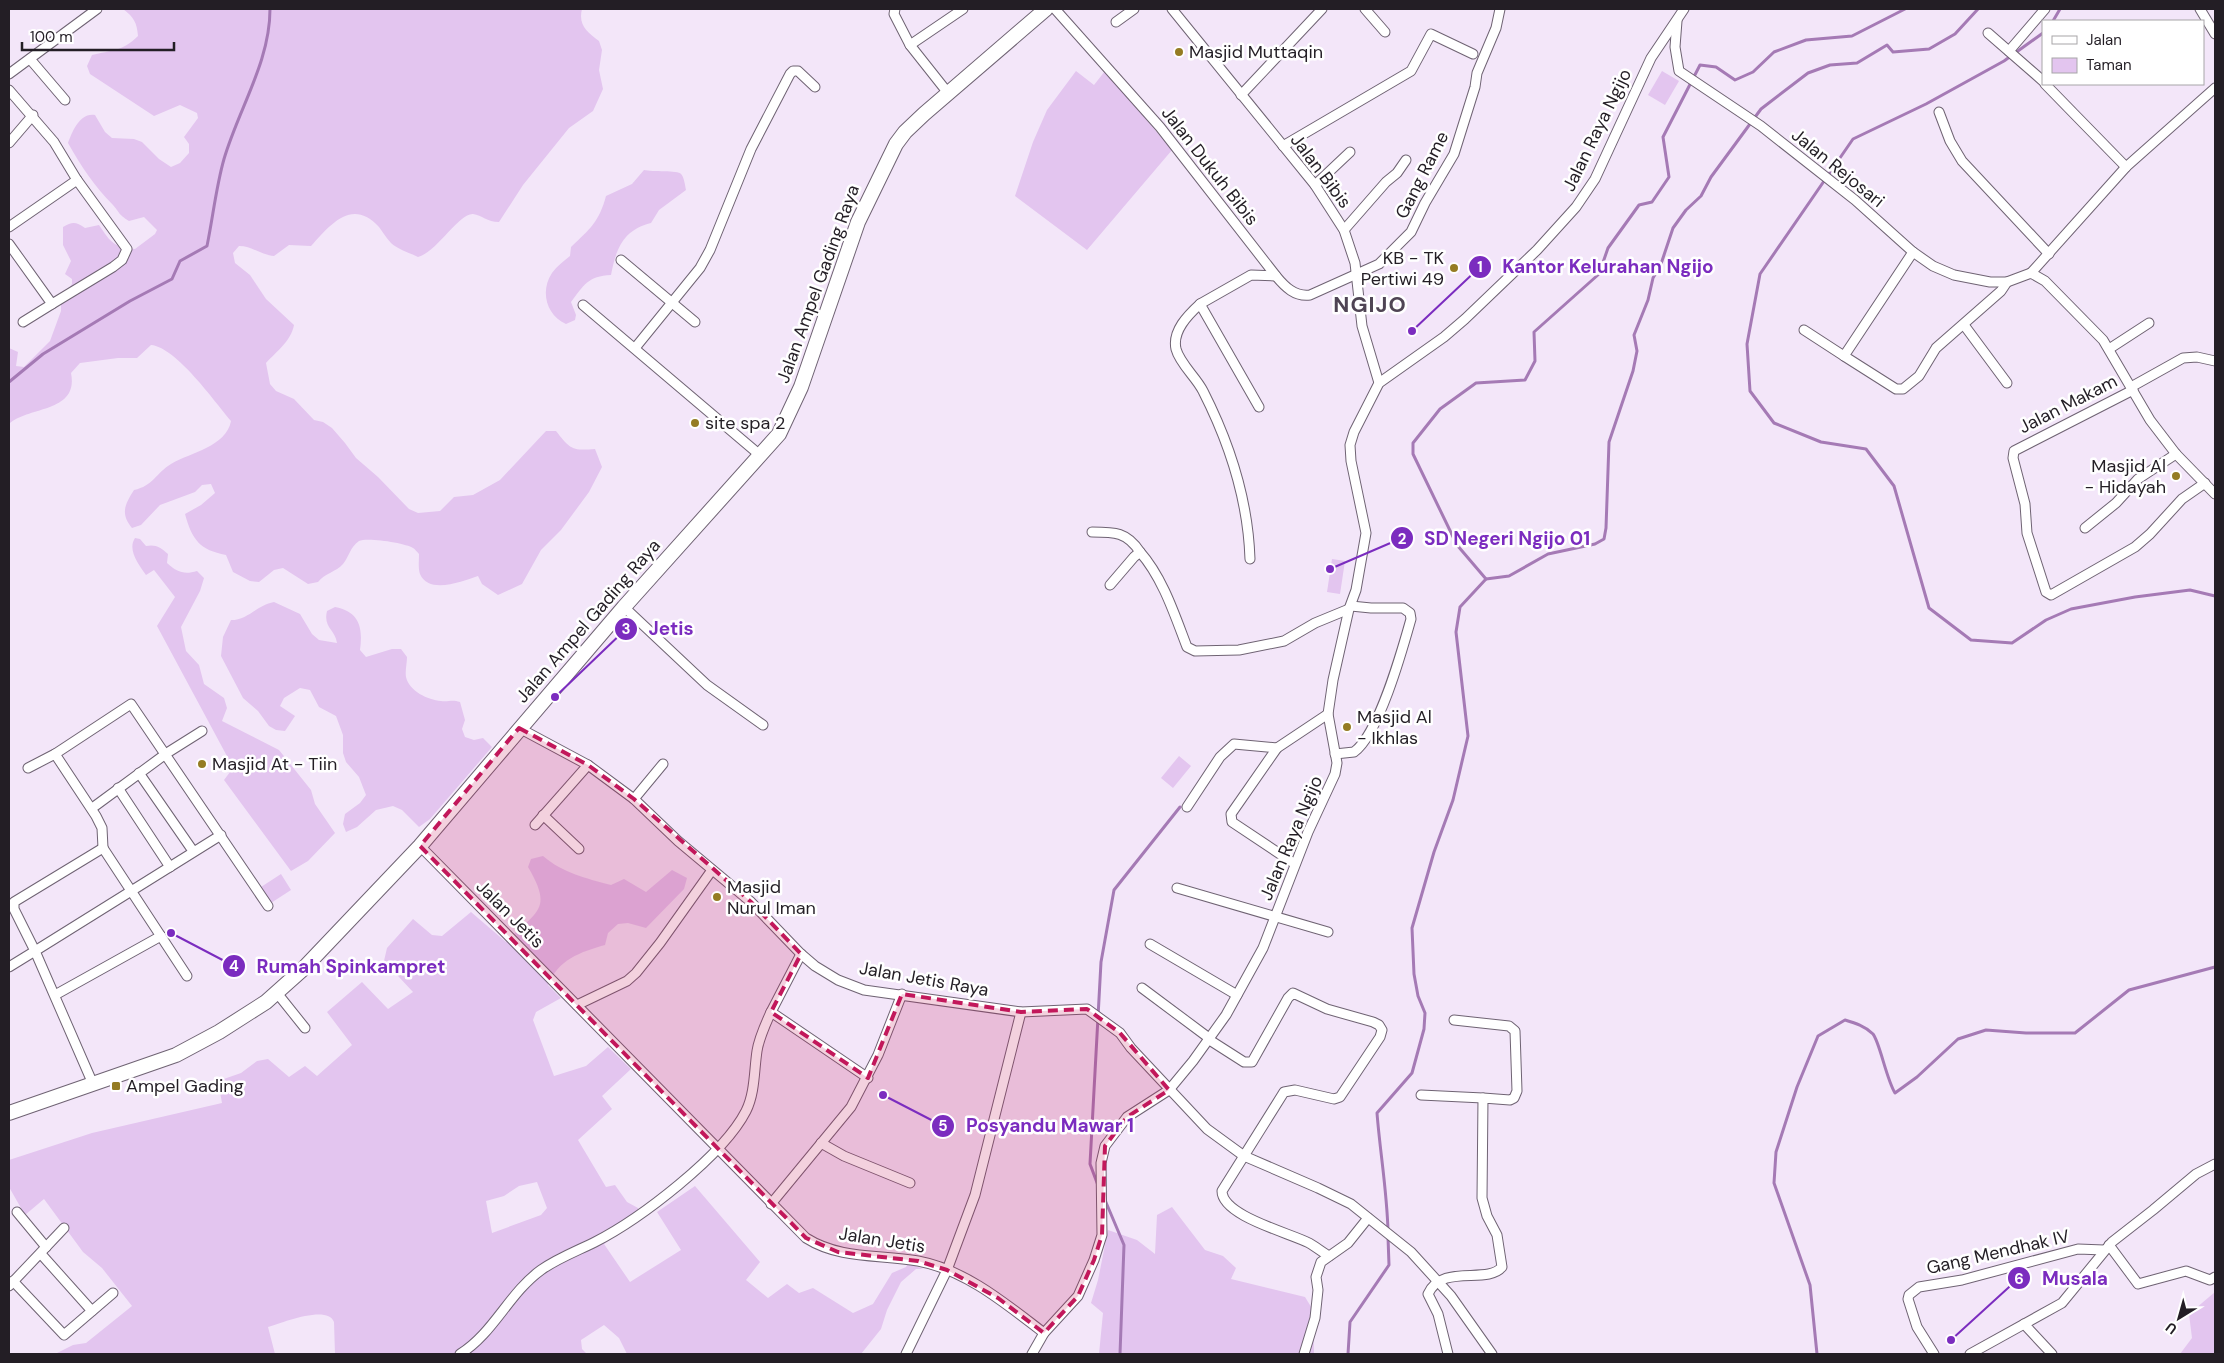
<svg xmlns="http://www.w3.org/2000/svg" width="2224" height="1363" font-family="'DM Sans',sans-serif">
	<rect width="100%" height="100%" fill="#f3e6f9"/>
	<g fill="#e3c5ef" fill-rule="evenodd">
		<path d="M123,9H582C578,25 587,32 599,41L602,50L599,70L603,89L593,111L569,128L523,185L499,222C487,222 482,215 473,214C459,213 437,252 418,257C410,253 397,249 391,243C386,238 383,232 379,227C352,197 330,225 311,246L289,245L274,256C261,255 252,246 239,246L233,253L235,263L250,275L266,299L294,325C291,341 277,351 266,363L270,384L276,391L294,399L314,420L323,422L332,428L345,443L356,458L378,477L409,509L418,513L440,511L454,497L473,495L500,480L546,431H556C570,449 572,451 595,449L602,467L589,492L561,530L541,550L522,584L498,595L482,584L478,576C463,581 429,595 420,574C418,568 419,560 419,554C417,552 415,549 413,548C406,543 367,537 359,541C350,547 349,557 343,564C336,572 325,573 318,582L308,584L283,568L274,570L259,582L250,581L233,572L226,555C200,550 192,540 185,514L201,505L215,493L211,484L202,485L195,492L160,505L141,525L132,528C120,514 125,504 134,490C153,486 156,473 171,464C191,452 226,447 231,421C215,402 176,347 151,345L137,358H118L80,363L71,373C79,413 29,406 9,424V348L18,352L16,366L24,367L50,341L61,311V298L72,284V279L65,274L71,261L63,245V227C73,221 76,222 85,228L99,225C111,243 114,247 135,249L155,234L157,230L144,217L129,221C118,214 120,213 113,205C94,186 81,166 68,143C72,132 80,112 95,115L105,132L112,138L134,139L142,142L159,159L171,167L180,163L189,153V144L184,137L198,118L197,113L180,105L154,116L90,74L87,66L92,55C111,50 122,52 138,36C137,23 134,17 123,9Z"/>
		<path d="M1076,71L1094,85L1105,71L1172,150L1087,250L1015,196L1033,142L1047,110Z"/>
		<path d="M1662,71L1679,81L1665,105L1648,95Z"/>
		<path d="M644,170C652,172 678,170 681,174C684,177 685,185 686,190L659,210L651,223C623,230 616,249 611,275C588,276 584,285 571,302L576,315L575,320L566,324C546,315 540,291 552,273C557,266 564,261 570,256L571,247C590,229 599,222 606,196L632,184Z"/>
		<path d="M135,538L140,539L146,546C155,544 161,547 168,554L167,563C177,572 184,575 197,571L204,578L200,591L181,627L186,651L199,665L204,684L224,698L227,708L222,721L279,750L311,790L315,804L335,833L308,861L291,871L224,780L230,772L228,758L157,626L175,597L154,570L146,575C139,565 127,550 135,538Z"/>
		<path d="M1332,559L1345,561L1340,594L1327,592Z"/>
		<path d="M274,602L300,614L312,634L319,640L337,643C335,629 323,628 327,611L335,607C360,612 363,628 360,650L366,657L392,649H401L407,657C407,663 405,671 406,677C409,691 428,700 441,701C449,702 452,699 460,702L465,720L462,729L465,737L474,740L483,738L492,747L430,819L419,827L402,810L393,806L376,810L357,827L346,832L343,824L345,814L360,803L366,795L359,777L346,762L343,753V735L336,716L319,707L310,690L300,688L284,698L280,706L295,716L285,731L276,730L269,726L258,711L243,698L221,656L223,637L231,620C248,620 257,605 274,602Z"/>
		<path d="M1179,756L1191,766L1173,788L1161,778Z"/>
		<path d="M543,856C563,873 585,878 611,885L624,879L646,892L672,870L687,878L684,889L646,928L628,923L618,924L608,933L605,945C580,952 558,960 548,985L561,998L536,1012L533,1020L554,1076L586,1066L608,1047L631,1069L602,1096L612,1109L578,1140L606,1187L615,1185L627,1202L638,1208L639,1220L604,1244L630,1282L681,1250L657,1212L695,1186L760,1262L746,1280L768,1298L787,1284L799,1293L813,1288L853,1313L873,1304L892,1273L906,1267L908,1263L923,1269H916L901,1282L887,1310L881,1329L861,1354H627L619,1338L604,1325L581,1340L582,1349L587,1354H335L334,1322C328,1304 281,1323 268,1327L275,1354H55L73,1345L86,1343L132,1306L102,1268L83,1252L44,1199L25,1215L9,1187V1160L92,1133L222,1103L218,1081L241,1073L257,1061L268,1059L289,1077L305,1066L317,1076L352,1045L327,1012L362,982L388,1009L413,992L384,961L387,948L413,919L432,935L442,936L471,912L506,942C536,911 554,911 528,867L531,859ZM537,1182L547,1208L541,1215L492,1233L486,1201L504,1196L519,1186Z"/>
		<path d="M281,874L291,890L271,903L261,887Z"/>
		<path d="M1172,1207L1205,1250L1223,1256L1236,1268L1231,1279L1305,1297L1313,1310L1314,1354H1099L1103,1313L1091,1303L1098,1280L1108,1230L1137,1240L1155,1254L1157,1215Z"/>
		<path d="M2215,1292V1354H2180L2192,1338L2189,1314Z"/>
	</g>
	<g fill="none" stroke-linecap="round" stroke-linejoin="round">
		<g stroke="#a57ab5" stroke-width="3">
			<path d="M2053,21L2060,9"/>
			<path d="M2043,33L2004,61L1926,104L1853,139L1760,274L1747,344L1750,391L1774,423L1821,442L1866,449L1894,486L1929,608L1971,640L2012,643L2046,620L2071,609L2135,597L2190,590L2215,596"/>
			<path d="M9,382L43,354L130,301L172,279L180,261L207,246C213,217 216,187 224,159C239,108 270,62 270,9"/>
			<path d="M1486,579L1457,545L1413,454V443L1440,409L1476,383L1525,380L1535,361L1534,332L1599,274L1608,248L1639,205L1652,202L1669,177L1663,137L1700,65L1716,67L1735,80L1753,72L1774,52L1806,40L1852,36L1905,9"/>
			<path d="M1099,1188L1090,1164L1101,962L1114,890L1180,807"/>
			<path d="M1105,1200L1124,1245L1120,1354"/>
			<path d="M1388,1231C1387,1191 1380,1152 1377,1113L1412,1073L1424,1029L1425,1013L1418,996L1414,974L1412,928L1434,852L1453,800L1468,736L1456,632L1460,607L1486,579L1509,576L1548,554L1595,544L1604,539L1606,528L1609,442L1633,371L1637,351L1634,335L1648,300L1653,278L1661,264L1673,228L1686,210L1701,196L1711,177L1761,109L1808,73L1830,65L1857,63L1887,45L1893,52L1929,49L1955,34L1978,9"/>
			<path d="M1348,1354L1350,1322L1389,1265L1388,1237"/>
			<path d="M1817,1354L1810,1285L1774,1183L1776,1152L1797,1087L1818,1036L1845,1020C1855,1023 1865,1026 1873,1034C1880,1043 1886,1078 1895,1093L1917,1077L1958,1039L1986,1030L2026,1033H2075L2129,990L2215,967"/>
		</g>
		<defs>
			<g id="minor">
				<path d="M895,9L894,14L910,45L948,93"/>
				<path d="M1055,9L1160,127L1276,276C1285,287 1295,297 1310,295L1379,264L1411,232L1425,203L1454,154L1475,87L1477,73L1496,28L1500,9"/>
				<path d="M1172,9L1315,185L1344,230L1355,263L1362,326L1379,383"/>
				<path d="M1365,9L1385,32"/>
				<path d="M2200,9L2215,34"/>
				<path d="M1677,21L1675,47L1679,71L1761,126L1855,200L1913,252L1933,266L1954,275L1990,282H2007L2031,273L2045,281L2103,340L2150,420L2176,454L2215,494"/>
				<path d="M1116,22L1134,9"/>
				<path d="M1988,33L2043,81"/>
				<path d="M910,45L963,9"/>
				<path d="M2009,51L2045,9"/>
				<path d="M30,59L65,100"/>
				<path d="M9,74L97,9"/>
				<path d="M2045,84L2126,167"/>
				<path d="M9,90L54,142L77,180L127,249L122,260L113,267L52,304L9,244"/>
				<path d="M1241,95L1322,9"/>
				<path d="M1939,112L1950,141L1962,161L2049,254"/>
				<path d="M9,143L33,115"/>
				<path d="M1283,146L1411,71L1431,34L1473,54"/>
				<path d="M1315,185L1350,152"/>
				<path d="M9,227L77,180"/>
				<path d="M1344,230L1386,182L1397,173L1406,160"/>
				<path d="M1913,252L1844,356L1896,389H1903L1919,376L1936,348L2001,291L2007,282"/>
				<path d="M621,260L695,322"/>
				<path d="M2031,273L2126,167L2215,88"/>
				<path d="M1200,304C1188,315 1172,331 1176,349C1180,364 1196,377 1203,391C1230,444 1248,500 1250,559"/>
				<path d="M583,305L761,456"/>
				<path d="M23,322L52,304"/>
				<path d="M1964,325L2007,383"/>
				<path d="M1804,330L1844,356"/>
				<path d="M635,348L700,268L710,250L751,149L790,74L793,71H798L815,87"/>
				<path d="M2109,349L2149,323"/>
				<path d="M2131,387L2183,358L2197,357L2215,361"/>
				<path d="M2133,390L2014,451L2013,458L2025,504L2027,533L2046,592L2051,595L2135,547L2150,534L2182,499L2205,483"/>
				<path d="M1259,407L1200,304L1251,275L1276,276"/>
				<path d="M2085,528L2116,503L2138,479L2176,454"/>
				<path d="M1092,532C1115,532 1127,532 1140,552"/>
				<path d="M1110,585L1134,557L1140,552C1163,578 1175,616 1187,647L1195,651L1239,650L1284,641L1315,623L1349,609"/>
				<path d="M624,607L707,685L763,725"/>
				<path d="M519,728L588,765L634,799L678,841L751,902L801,954L815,966L838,980L864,990L1021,1012L1087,1009L1120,1033L1131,1048L1207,1129L1244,1156L1318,1188L1351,1204L1411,1252L1451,1296L1492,1354"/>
				<path d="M55,754L131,704L268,906"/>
				<path d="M1335,754L1354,752C1379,734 1402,651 1411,619L1410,613L1403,608H1371L1351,606"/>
				<path d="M28,768L55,754L96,816L102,828L103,848"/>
				<path d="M139,773L193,851"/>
				<path d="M118,788L170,867"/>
				<path d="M634,799L663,764"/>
				<path d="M95,806L167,753L202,731"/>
				<path d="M1187,807L1220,757L1234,744L1277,748"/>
				<path d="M543,815L579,849"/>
				<path d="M535,825L588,765"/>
				<path d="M420,846L806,1238C841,1260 880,1254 918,1261C966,1270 1006,1304 1044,1333"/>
				<path d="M103,848L187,976"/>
				<path d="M1295,864L1232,822L1231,814L1277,748L1328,714"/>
				<path d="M1177,888L1328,932"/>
				<path d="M1150,944L1237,995"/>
				<path d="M801,954L771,1012L868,1078"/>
				<path d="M9,967L35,951L14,909V902L103,848"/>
				<path d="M1142,988L1209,1038"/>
				<path d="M277,993L305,1028"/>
				<path d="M55,995L161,936"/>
				<path d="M577,1005L627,981L636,973L660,943L712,870"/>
				<path d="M1208,1039L1244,1062H1252L1288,998L1293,993L1327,1009L1373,1022L1379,1025L1382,1030L1380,1037L1340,1097L1334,1099L1295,1090L1284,1092L1222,1191C1222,1216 1290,1233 1309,1243C1316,1247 1322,1252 1329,1256"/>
				<path d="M93,1084L35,951L221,835"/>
				<path d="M1421,1095L1483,1098"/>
				<path d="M821,1143L844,1156L910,1183"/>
				<path d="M771,1204L851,1107L878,1055L902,994"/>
				<path d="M17,1212L46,1247"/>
				<path d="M2109,1245L2138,1284L2186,1271L2210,1280L2215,1277"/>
				<path d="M41,1254L92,1311"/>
				<path d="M13,1281L64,1335L113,1293"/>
				<path d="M9,1286L64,1228"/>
				<path d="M2024,1324L2052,1354"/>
				<path d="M460,1354C493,1334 509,1293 541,1270C558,1258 577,1251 595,1242C640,1219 723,1156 746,1111C755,1093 754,1071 757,1051C759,1038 765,1025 771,1012"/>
				<path d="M906,1354L947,1270L975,1195L1021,1012"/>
				<path d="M1032,1354L1044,1333L1078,1296L1094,1260L1102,1235L1101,1163L1105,1146L1127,1117L1169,1090L1193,1061L1226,1015L1263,948L1308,832L1335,774L1337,763L1328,714L1333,680L1349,609L1356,590L1366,533L1351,461L1350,445L1354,432L1379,383L1444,337L1465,319L1537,250L1576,207L1595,179L1651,58L1684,9"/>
				<path d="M1304,1354L1315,1318L1318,1290L1316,1277L1321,1262L1348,1243L1368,1218"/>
				<path d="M1448,1354L1438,1314L1428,1294C1442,1263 1487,1285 1502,1267L1497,1235L1487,1216L1482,1198L1483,1098L1510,1100L1514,1098L1517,1091L1515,1031L1509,1026L1454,1020"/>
				<path d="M1934,1354L1917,1327L1908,1299L1909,1295L1919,1287L1962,1280L2078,1249L2104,1250"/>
				<path d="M1970,1354L2062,1303L2112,1242L2153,1210L2196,1174L2215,1164"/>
			</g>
			<path id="secondary" d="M9,1113L176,1055L219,1032L266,1002L303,969L420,846L624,607L779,434L801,387L858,222L896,144L905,132L924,114L1046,9"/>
		</defs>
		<use href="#minor" stroke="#6f6373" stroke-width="11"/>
		<use href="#secondary" stroke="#6f6373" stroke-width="16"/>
		<use href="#minor" stroke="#fff" stroke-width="9"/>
		<use href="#secondary" stroke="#fff" stroke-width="14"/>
	</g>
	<path fill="#c2185b" fill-opacity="0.2" stroke="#c2185b" stroke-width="4" stroke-dasharray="10 6" stroke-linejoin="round" d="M519,728L588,765L634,799L751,902L801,954L771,1012L868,1078L902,994L1021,1012L1087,1009L1120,1033L1169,1090L1127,1117L1105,1146L1102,1235L1094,1260L1078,1296L1044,1333L998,1298L947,1270L918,1261L838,1252L806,1238L420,846Z"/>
	<g fill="#957c23" stroke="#fff" stroke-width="2">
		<circle cx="1179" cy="52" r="5"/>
		<circle cx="1454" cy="268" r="5"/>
		<circle cx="695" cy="423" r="5"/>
		<circle cx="2176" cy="476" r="5"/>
		<circle cx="1347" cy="727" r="5"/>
		<circle cx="202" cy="764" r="5"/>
		<circle cx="717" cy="897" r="5"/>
		<rect x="111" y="1081" width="10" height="10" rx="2.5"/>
	</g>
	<g text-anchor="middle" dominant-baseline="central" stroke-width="5" stroke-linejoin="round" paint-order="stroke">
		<g font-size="18" fill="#231e25" stroke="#fff" text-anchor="start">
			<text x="1189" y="52">Masjid Muttaqin</text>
			<text x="1444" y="258" text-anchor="end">KB - TK<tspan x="1444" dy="21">Pertiwi 49</tspan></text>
			<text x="705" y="423">site spa 2</text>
			<text x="2166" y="466" text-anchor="end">Masjid Al<tspan x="2166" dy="21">- Hidayah</tspan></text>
			<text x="1357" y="717">Masjid Al<tspan x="1357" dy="21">- Ikhlas</tspan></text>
			<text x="212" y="764">Masjid At - Tiin</text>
			<text x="727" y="887">Masjid<tspan x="727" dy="21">Nurul Iman</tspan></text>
			<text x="126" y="1086">Ampel Gading</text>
		</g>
		<g font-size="18" fill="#231e25" stroke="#fff">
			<text transform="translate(1597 130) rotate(-64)">Jalan Raya Ngijo</text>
			<text transform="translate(1210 166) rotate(52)">Jalan Dukuh Bibis</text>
			<text transform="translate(1838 168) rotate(39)">Jalan Rejosari</text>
			<text transform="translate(1321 171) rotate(53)">Jalan Bibis</text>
			<text transform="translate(1422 175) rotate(-63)">Gang Rame</text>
			<text transform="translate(818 284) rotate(-70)">Jalan Ampel Gading Raya</text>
			<text transform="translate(2068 404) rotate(-27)">Jalan Makam</text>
			<text transform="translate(588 621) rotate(-49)">Jalan Ampel Gading Raya</text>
			<text transform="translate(1291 838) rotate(-67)">Jalan Raya Ngijo</text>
			<text transform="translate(510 914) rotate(45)">Jalan Jetis</text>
			<text transform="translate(924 979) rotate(10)">Jalan Jetis Raya</text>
			<text transform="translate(882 1240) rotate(9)">Jalan Jetis</text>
			<text transform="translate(1998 1252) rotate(-13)">Gang Mendhak IV</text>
		</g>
		<g font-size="22" font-weight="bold" letter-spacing="1" fill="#4f4454" stroke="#fff">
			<text x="1370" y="304">NGIJO</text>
		</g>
	</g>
	<path fill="none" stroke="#7b2cbf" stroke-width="2" d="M1412 331L1480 267M1330 569L1402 538M555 697L626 629M171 933L234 966M883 1095L943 1126M1951 1340L2019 1278"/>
	<g fill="#7b2cbf" stroke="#fff" stroke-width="2">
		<circle cx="1412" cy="331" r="5"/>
		<circle cx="1330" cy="569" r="5"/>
		<circle cx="555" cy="697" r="5"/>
		<circle cx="171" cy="933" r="5"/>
		<circle cx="883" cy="1095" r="5"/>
		<circle cx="1951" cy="1340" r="5"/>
		<circle cx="1480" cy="267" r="12"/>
		<circle cx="1402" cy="538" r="12"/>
		<circle cx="626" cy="629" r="12"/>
		<circle cx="234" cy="966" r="12"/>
		<circle cx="943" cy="1126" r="12"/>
		<circle cx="2019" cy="1278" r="12"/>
	</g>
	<g font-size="15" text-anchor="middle" font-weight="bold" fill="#fff">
		<text x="1480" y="272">1</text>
		<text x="1402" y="544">2</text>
		<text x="626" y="634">3</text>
		<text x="234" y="971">4</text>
		<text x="943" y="1131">5</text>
		<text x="2019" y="1284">6</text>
	</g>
	<g font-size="19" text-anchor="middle" font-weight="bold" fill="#7b2cbf" stroke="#fff" stroke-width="5" stroke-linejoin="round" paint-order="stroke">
		<text x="1608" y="273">Kantor Kelurahan Ngijo</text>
		<text x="1507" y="545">SD Negeri Ngijo 01</text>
		<text x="671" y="635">Jetis</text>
		<text x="351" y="973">Rumah Spinkampret</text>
		<text x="1050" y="1132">Posyandu Mawar 1</text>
		<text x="2075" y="1285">Musala</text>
	</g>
	<rect width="2224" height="1363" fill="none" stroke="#231e25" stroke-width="20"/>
	<rect x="2042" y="20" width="162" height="65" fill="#ffffff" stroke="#a7a5a8"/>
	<rect x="2052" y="36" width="25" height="8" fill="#ffffff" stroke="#a7a5a8"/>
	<text x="2086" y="45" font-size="15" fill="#231e25">Jalan</text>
	<rect x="2052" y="58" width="25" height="15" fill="#e3c5ef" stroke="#a7a5a8"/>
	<text x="2086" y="70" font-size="15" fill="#231e25">Taman</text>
	<g transform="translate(2179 1318) rotate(217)" stroke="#ffffff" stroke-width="4" paint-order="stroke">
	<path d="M0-4L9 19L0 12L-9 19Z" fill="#231e25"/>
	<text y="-8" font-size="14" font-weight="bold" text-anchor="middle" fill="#231e25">U</text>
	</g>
	<path d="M22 42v8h152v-8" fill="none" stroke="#231e25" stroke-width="2.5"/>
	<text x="30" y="42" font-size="15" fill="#231e25" stroke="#ffffff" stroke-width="4" paint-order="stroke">100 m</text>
</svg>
